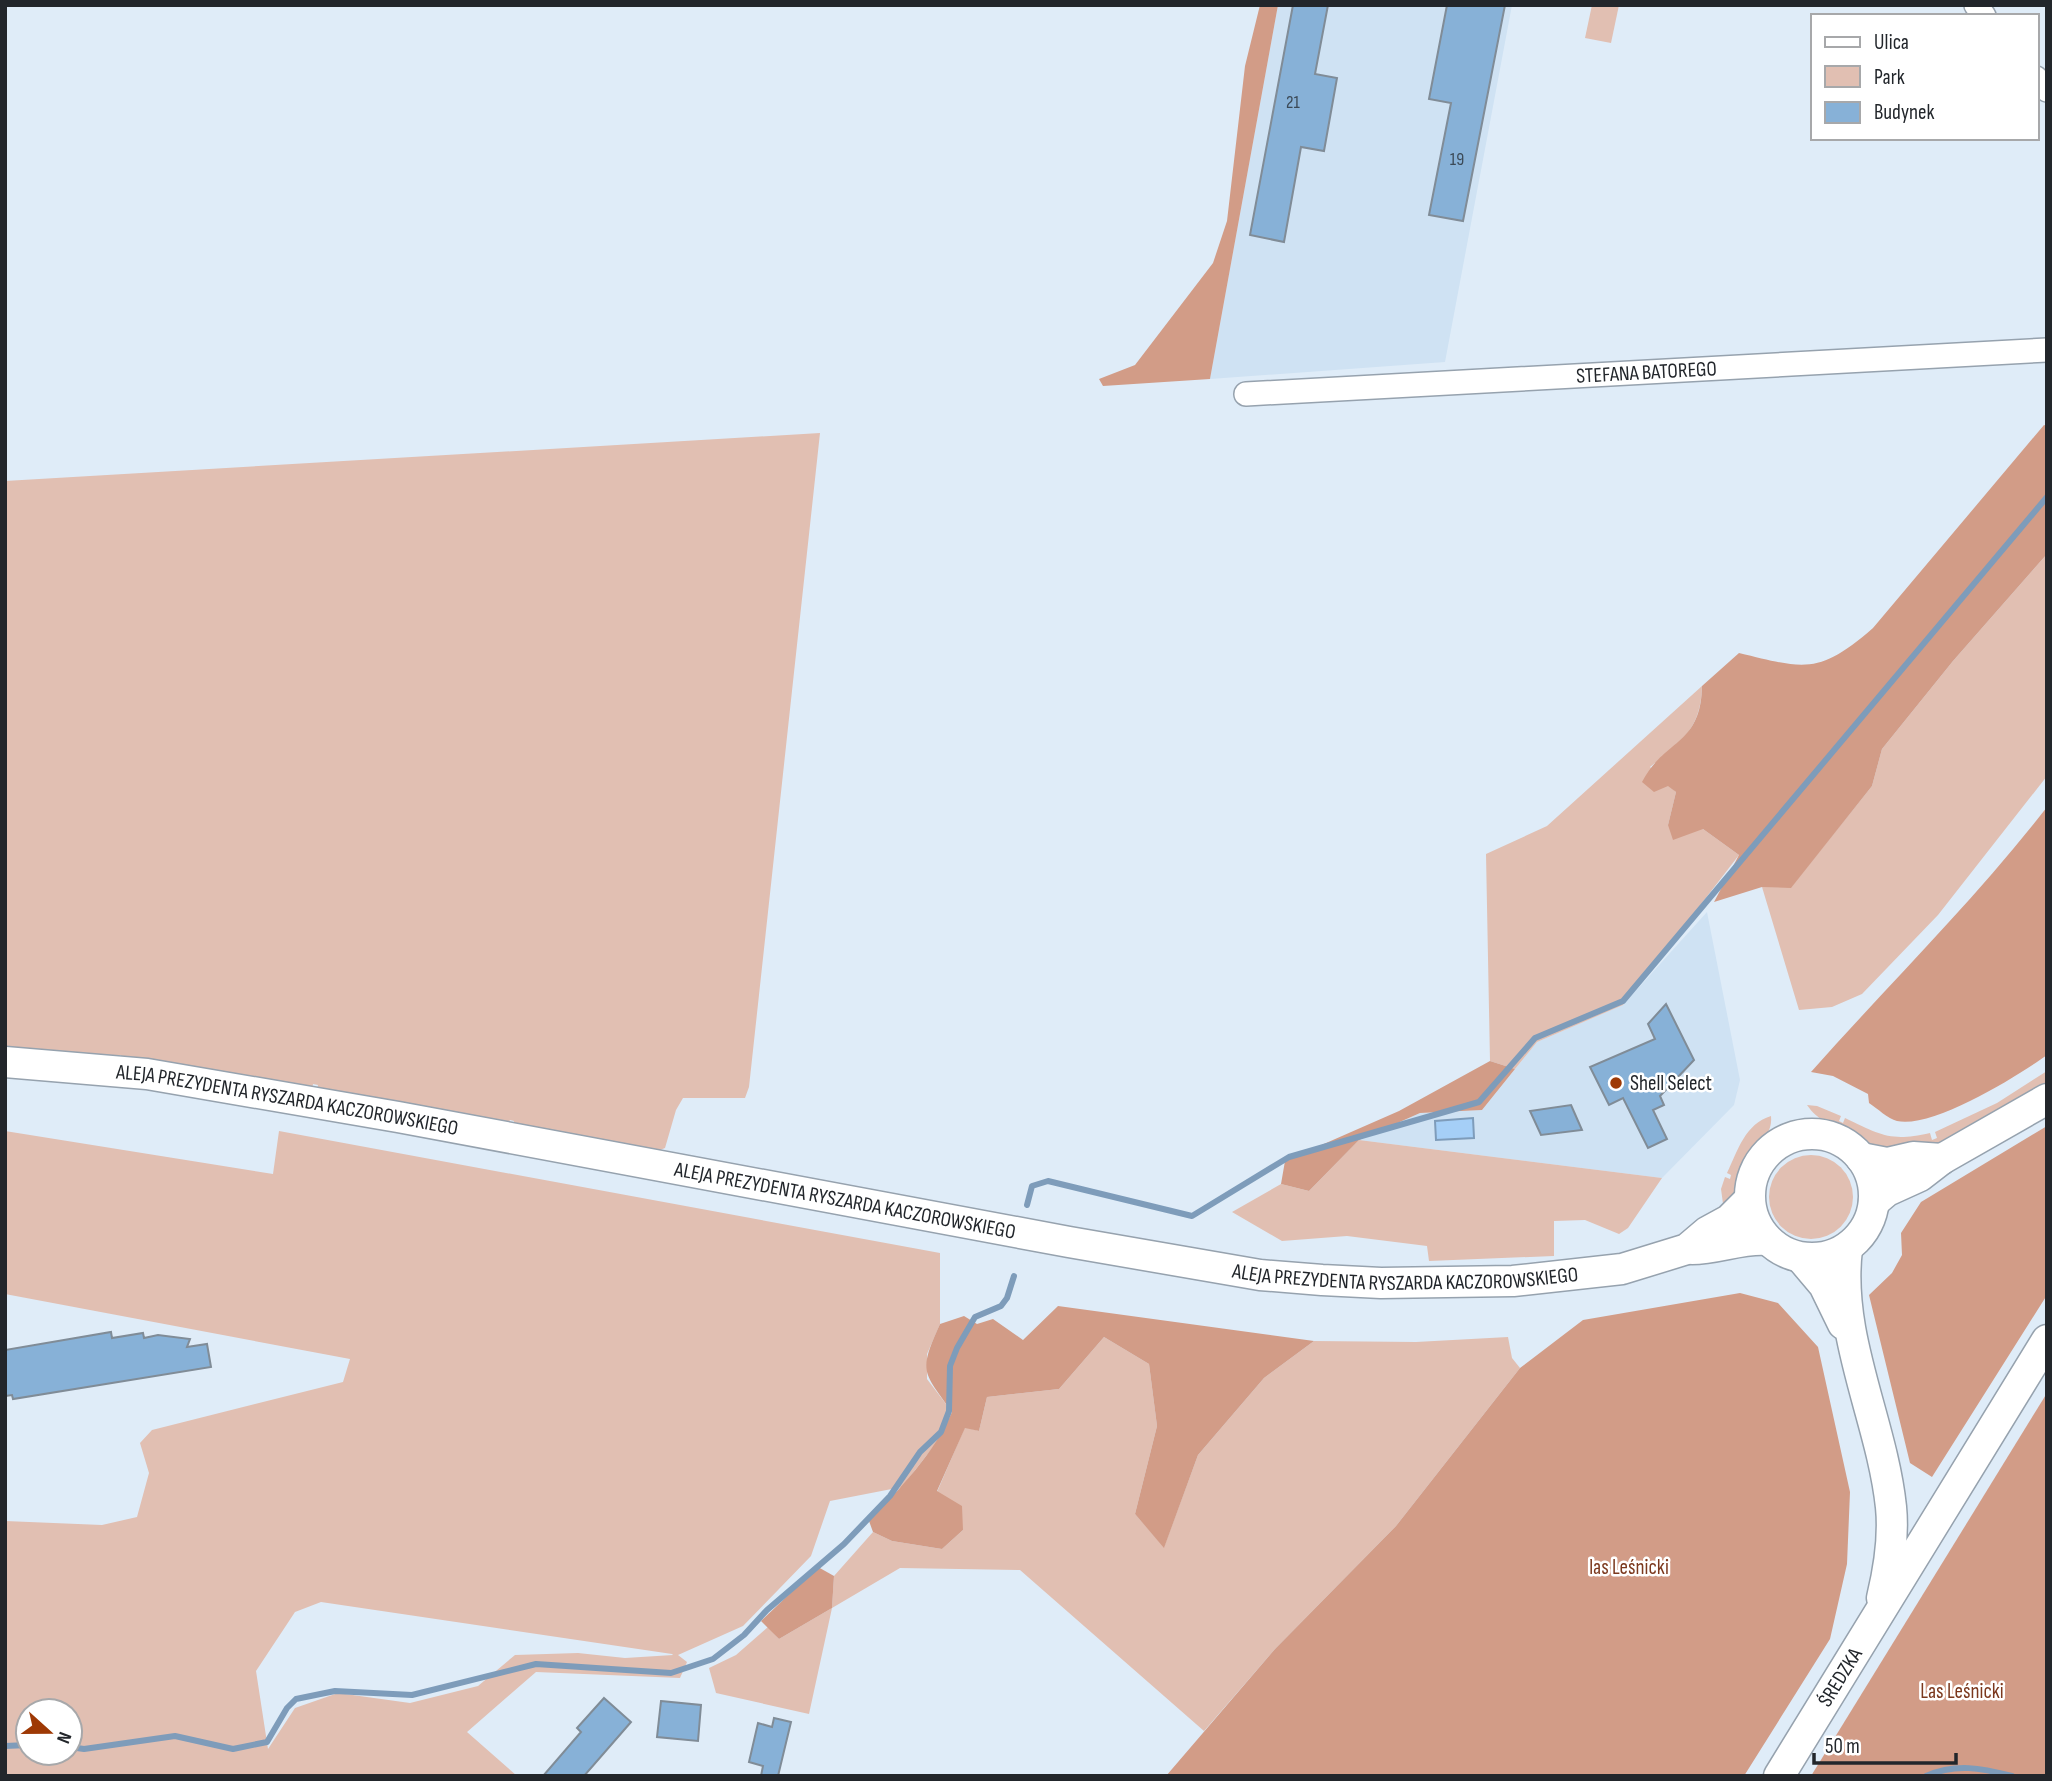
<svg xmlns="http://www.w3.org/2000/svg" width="2052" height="1781" font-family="'Sofia Sans Condensed',sans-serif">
	<rect width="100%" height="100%" fill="#dfecf8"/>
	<g fill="#cfe2f3">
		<path d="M1278,5H1512L1445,362L1210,379Z"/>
		<path d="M1707,912L1740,1080L1734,1105L1662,1178L1359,1140L1420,1113L1482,1110L1537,1042L1623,1005Z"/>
	</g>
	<g fill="#e1bfb2" fill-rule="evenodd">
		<path d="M1592,5H1619L1611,43L1585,38Z"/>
		<path d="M820,433L749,1087L745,1098H683L676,1110L665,1148L655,1152L514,1126V1121L510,1120L508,1125L317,1090L318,1085L313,1084L312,1089L121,1060V1055H116L115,1059L5,1049V481Z"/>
		<path d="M2047,554V776L1938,915L1862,994L1832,1007L1799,1010L1762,887H1791L1872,786L1882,749L1953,661Z"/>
		<path d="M1702,686C1701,729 1681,742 1650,767L1676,792L1668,825L1703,829L1739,855L1623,1005L1537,1042L1515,1069L1490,1061L1486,854L1547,826Z"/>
		<path d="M2047,1071V1085C2007,1108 1915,1171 1868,1148C1860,1145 1854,1137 1846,1132C1830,1123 1818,1121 1807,1105L1817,1106L1841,1116L1839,1121L1843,1123L1845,1118C1881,1135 1890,1142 1930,1133L1932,1140L1937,1138L1935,1132L1997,1103Z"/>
		<path d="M1771,1116C1773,1136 1757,1143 1748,1159C1737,1177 1737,1195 1724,1211L1721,1189L1725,1177L1730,1179L1731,1175L1727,1173C1738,1150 1745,1124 1771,1116Z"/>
		<path d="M5,1131L273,1174L279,1131L940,1253V1324L927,1354V1379L952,1412L944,1433L902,1487L830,1501L811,1556L743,1626L678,1655L687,1662L680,1678L536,1672L467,1732L517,1776H5V1521L102,1525L137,1517L149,1473L140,1443L152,1430L343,1382L350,1359L5,1294ZM321,1602L672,1654L673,1655L625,1658L578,1653L515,1655L478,1686L410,1703L338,1693L295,1708L268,1749L256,1671L295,1612ZM28,1711H70V1753H28Z"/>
		<path d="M1359,1140L1662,1178L1628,1228L1619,1234L1585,1220L1554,1221V1256L1429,1261L1427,1246L1347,1236L1282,1241L1232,1212L1281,1184L1309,1191Z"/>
		<circle cx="1811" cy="1197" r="42"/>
		<path d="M1104,1337L1149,1364L1157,1426L1135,1514L1164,1547L1198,1455L1264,1378L1314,1341L1416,1342L1508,1337L1512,1358L1520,1368L1396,1526L1275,1649L1204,1731L1020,1570L900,1568L832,1608L809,1714L716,1693L709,1668L736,1655L768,1627L779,1639L832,1608L834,1576L873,1532L892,1541L942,1549L963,1530L937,1492L965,1427L979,1431L987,1397L1059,1389Z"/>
	</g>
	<g fill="#d29c87">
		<path d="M1260,5H1278L1210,379L1103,386L1099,379L1135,365L1213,263L1227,221L1245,66Z"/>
		<path d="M2044,425L2047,426V554L1953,661L1882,749L1872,786L1791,888L1762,887L1714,902L1739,855L1703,829L1673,840L1668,825L1676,792L1668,786L1654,792L1642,782C1664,739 1701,746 1702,686L1739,653C1805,669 1819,675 1873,628Z"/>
		<path d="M2047,807V1055C2018,1076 1932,1129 1897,1121C1888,1119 1877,1108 1869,1103L1868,1094L1833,1076L1811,1072C1890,983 1974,901 2047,807Z"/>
		<path d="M1490,1061L1515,1069L1482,1110L1420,1113L1359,1140L1309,1191L1281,1184L1285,1161L1399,1111Z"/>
		<path d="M2047,1126V1295L1932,1477L1910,1463L1869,1295L1892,1273L1902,1255L1901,1233L1921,1202Z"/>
		<path d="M1740,1293L1778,1303L1818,1347L1850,1492L1847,1564L1830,1639L1744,1776H1166L1275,1649L1396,1526L1520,1368L1583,1320Z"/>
		<path d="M1058,1306L1314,1341L1264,1378L1198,1455L1164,1548L1135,1514L1157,1426L1149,1364L1104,1337L1059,1389L987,1397L979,1431L965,1428L937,1491L962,1506L963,1530L942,1549L892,1541L873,1532L869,1521C898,1491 936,1451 952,1412C923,1371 918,1373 940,1324L964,1316L977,1324L993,1319L1023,1340Z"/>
		<path d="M2047,1393V1776H1811Z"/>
		<path d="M818,1567L834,1576L832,1608L779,1639L761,1621Z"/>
	</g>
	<path fill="#a5cff7" stroke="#7e9cba" stroke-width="2" d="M1473,1118L1474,1138L1436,1140L1435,1121Z"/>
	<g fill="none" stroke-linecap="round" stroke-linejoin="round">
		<g stroke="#7e9cba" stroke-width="6">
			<path d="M1027,1205L1032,1186L1048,1181L1192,1216L1289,1157L1479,1102L1535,1038L1623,1001L2047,497"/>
			<path d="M5,1746L28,1745"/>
			<path d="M70,1747L84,1749L175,1736L233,1749L267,1742L287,1708L296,1699L335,1691L412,1695L536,1664L671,1673L713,1659L744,1635L767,1610L844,1544L890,1496L920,1452L941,1432L949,1411L950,1366L957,1348L975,1317L1001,1306L1007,1298L1014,1276"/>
			<path d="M1926,1776C1956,1763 1981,1768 2012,1776"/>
		</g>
	</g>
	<g fill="#87b1d7" stroke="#808c97" stroke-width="2">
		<path d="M1293,5H1328L1315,74L1337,78L1324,151L1301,147L1284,242L1250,235Z"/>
		<path d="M1447,5H1505L1463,221L1429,215L1451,103L1429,99Z"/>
		<path d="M1666,1004L1694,1060L1660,1096L1664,1105L1653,1110L1667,1139L1648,1148L1623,1098L1609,1105L1590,1067L1655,1039L1648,1024Z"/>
		<path d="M1571,1105L1582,1130L1541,1135L1530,1111Z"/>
		<path d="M111,1332L112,1338L143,1333L144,1338L158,1335L190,1339L187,1347L207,1344L211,1367L13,1399L12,1395L5,1396V1350Z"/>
		<path d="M604,1698L631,1722L584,1776H543L581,1732L577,1728Z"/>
		<path d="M661,1701L701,1705L698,1741L657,1737Z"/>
		<path d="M774,1718L791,1722L778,1776H761L763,1766L749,1762L758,1723L772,1727Z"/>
	</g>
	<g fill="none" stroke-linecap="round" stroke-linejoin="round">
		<defs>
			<g id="minor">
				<path d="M1976,5L1984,16"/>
				<path d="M2036,78L2047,90"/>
				<path id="s1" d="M1246,394L2047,350"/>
			</g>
			<g id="major">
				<path id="s2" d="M5,1062L147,1074L398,1117L1069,1242L1260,1275L1322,1280L1381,1283L1513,1281L1622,1269L1687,1249L1707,1232L1729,1220L1749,1200"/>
				<circle cx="1812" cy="1196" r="62"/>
				<path d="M1861,1158L1887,1163L1913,1157L1942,1159"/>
				<path d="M1874,1202L1887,1191L1920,1176L1942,1159L2047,1099"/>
				<path d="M1692,1249C1718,1249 1741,1238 1767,1240"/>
				<path d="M1847,1249C1836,1337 1882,1421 1891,1507C1894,1537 1889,1569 1882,1598"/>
				<path d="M1802,1259L1824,1285L1843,1324"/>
				<path id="s3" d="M1779,1776L2047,1340"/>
			</g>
		</defs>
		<use href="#minor" stroke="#96a2ae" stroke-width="26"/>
		<use href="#major" stroke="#96a2ae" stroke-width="33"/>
		<use href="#minor" stroke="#fff" stroke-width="23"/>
		<use href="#major" stroke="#fff" stroke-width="30"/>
	</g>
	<circle fill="#9e3905" stroke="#fff" stroke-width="2.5" cx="1616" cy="1083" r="7"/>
	<g text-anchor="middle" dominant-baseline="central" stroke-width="5" stroke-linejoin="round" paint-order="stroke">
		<g font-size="18" fill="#3b4956">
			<text x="1293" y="102">21</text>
			<text x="1457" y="159">19</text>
		</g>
		<g font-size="21" fill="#22262b" stroke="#fff">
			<text stroke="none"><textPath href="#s1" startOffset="401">STEFANA BATOREGO</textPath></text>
			<text stroke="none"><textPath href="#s2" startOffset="285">ALEJA PREZYDENTA RYSZARDA KACZOROWSKIEGO</textPath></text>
			<text stroke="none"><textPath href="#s2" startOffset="852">ALEJA PREZYDENTA RYSZARDA KACZOROWSKIEGO</textPath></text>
			<text stroke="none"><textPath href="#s2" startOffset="1419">ALEJA PREZYDENTA RYSZARDA KACZOROWSKIEGO</textPath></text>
			<text stroke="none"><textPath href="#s3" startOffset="116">ŚREDZKA</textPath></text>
		</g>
		<g font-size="21" fill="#22262b" stroke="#fff" text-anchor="start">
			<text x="1630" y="1083">Shell Select</text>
		</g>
		<g font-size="21" fill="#7b381d" stroke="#fff">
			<text x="1629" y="1567">las Leśnicki</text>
			<text x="1962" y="1691">Las Leśnicki</text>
		</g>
	</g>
	<rect width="2052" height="1781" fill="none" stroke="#22262b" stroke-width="14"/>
	<rect x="1811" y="14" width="228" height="126" fill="#ffffff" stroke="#a7a8aa" stroke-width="2"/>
	<rect x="1825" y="37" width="35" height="10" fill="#ffffff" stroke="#a7a8aa" stroke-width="2"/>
	<text x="1874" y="49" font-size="21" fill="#22262b">Ulica</text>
	<rect x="1825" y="66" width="35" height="21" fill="#e1bfb2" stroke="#a7a8aa" stroke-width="2"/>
	<text x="1874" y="84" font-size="21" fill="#22262b">Park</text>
	<rect x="1825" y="102" width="35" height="21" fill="#87b1d7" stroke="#a7a8aa" stroke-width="2"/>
	<text x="1874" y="119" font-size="21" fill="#22262b">Budynek</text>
	<g transform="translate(49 1732) rotate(111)"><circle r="33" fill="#ffffff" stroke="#a7a8aa" stroke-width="2"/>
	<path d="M0-5L12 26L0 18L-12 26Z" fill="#9e3905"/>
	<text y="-10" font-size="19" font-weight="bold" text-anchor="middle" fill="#22262b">N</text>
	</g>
	<path d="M1814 1753v10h142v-10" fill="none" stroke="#22262b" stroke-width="3.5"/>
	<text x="1825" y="1753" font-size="21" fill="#22262b" stroke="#ffffff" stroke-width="5" paint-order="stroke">50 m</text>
</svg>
